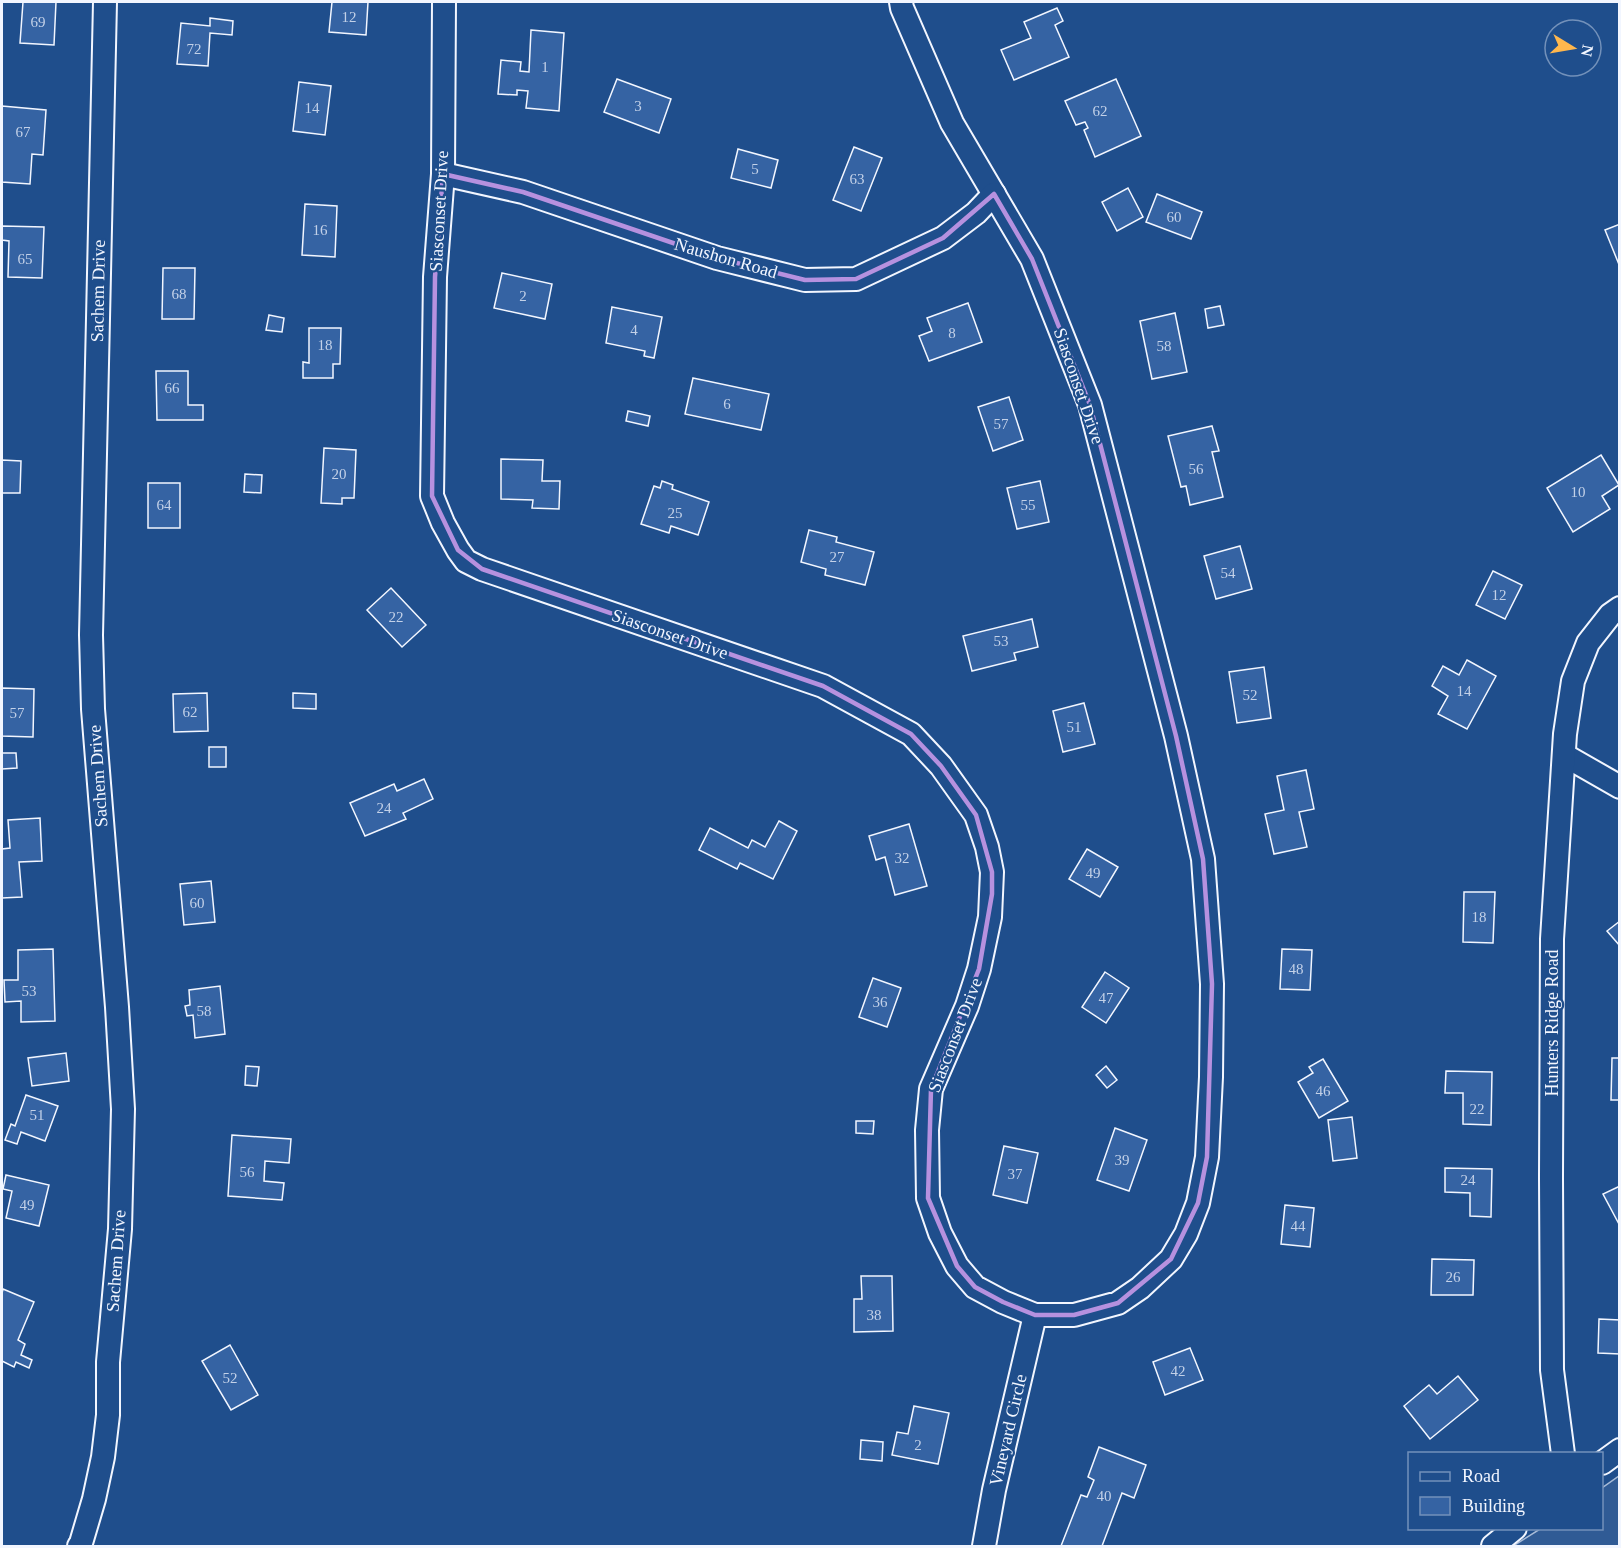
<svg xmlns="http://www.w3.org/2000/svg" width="1621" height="1548" font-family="'Times New Roman',serif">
	<rect width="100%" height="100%" fill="#1f4e8c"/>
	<path fill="#305b95" stroke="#a8bbd7" stroke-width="1.5" d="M1619,1476V1546H1513L1540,1529L1602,1528V1488Z"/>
	<g fill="#3563a3" stroke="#f2f6ff" stroke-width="1.5">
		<path d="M23,2H56L54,45L20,43Z"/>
		<path d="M332,2H368L366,35L329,32Z"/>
		<path d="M1057,8L1063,21L1055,25L1069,57L1014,80L1001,50L1031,38L1024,22Z"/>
		<path d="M210,18L233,21L232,35L210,33L208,66L177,64L181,23L210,26Z"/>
		<path d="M531,30L564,33L559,111L526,108L528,91L517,90V95L498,94L501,60L521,62L520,71L529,72Z"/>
		<path d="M617,79L671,99L659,133L604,112Z"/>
		<path d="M1116,79L1141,136L1095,157L1084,130L1088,128L1085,122L1076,125L1065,101Z"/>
		<path d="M299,82L331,86L325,135L293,131Z"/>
		<path d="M2,106L46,110L43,155L32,154L30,184L2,182Z"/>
		<path d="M854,147L882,158L861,211L833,200Z"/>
		<path d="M738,149L778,160L771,188L731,178Z"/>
		<path d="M1128,188L1143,217L1117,231L1102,202Z"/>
		<path d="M1157,194L1202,212L1191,239L1146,222Z"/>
		<path d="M305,204L337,206L335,257L302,255Z"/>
		<path d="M1620,224V267L1605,230Z"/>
		<path d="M2,226L44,227L42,278L8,277L9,241L2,240Z"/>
		<path d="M163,268H195L194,319H162Z"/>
		<path d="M502,273L552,284L545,319L494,308Z"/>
		<path d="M968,303L982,342L929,361L919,336L932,331L927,318Z"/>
		<path d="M1220,306L1224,325L1208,328L1205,309Z"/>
		<path d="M612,307L662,317L654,358L644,356L645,351L606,343Z"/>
		<path d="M1175,313L1187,372L1152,379L1140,321Z"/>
		<path d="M269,315L284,318L282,332L266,330Z"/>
		<path d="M309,328H341L340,364H333V378H303V362L309,363Z"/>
		<path d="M156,371H188V405H203V420H157Z"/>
		<path d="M693,378L769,394L761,430L685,414Z"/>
		<path d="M1009,397L1023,440L993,451L978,407Z"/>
		<path d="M628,411L650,416L648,426L626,421Z"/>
		<path d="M1212,426L1219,451L1212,452L1223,497L1190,505L1186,486L1181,487L1168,436Z"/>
		<path d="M324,448L356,450L354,498H342V504L321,503Z"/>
		<path d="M1601,455L1619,485L1602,496L1610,509L1573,532L1547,488Z"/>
		<path d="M501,459L543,460L542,481H560L559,509L532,508L533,500L501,499Z"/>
		<path d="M2,460L21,461L20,493H2Z"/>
		<path d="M245,474L262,475L261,493L244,492Z"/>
		<path d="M662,481L673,485L672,489L709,502L698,535L671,526L669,533L641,524L654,486L660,488Z"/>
		<path d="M1040,481L1049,522L1017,529L1007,488Z"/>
		<rect x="148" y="483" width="32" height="45"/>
		<path d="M809,530L837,537L836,542L874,552L865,585L825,575L826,569L801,562Z"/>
		<path d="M1240,546L1252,589L1216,599L1204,556Z"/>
		<path d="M1493,571L1522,585L1505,619L1476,605Z"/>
		<path d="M391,588L426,625L402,647L367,610Z"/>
		<path d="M1032,619L1038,647L1014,653L1016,660L972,671L963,636Z"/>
		<path d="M1467,660L1496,676L1467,729L1438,714L1448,696L1432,686L1443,666L1459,675Z"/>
		<path d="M1264,667L1271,718L1237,723L1229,672Z"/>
		<path d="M2,688L34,689L33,737L2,736Z"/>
		<path d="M207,693L208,731L174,732L173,694Z"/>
		<path d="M293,693L316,694V709L293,708Z"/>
		<path d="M1084,703L1095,744L1063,752L1053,711Z"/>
		<rect x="209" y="747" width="17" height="20"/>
		<path d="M2,753H16L17,768L2,769Z"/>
		<path d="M1306,770L1314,809L1299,812L1307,847L1274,854L1265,814L1284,810L1277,776Z"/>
		<path d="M424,779L433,799L403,813L406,819L365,836L350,803L394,784L397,791Z"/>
		<path d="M40,818L42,861L19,862L22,897L2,898V849L10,848L8,820Z"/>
		<path d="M779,821L797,831L773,879L740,863L737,869L699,850L710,828L748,848L752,840L765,847Z"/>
		<path d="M909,824L927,886L895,895L885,857L876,860L869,836Z"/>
		<path d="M1087,849L1118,867L1100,897L1069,879Z"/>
		<path d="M211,881L215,922L184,925L180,884Z"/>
		<path d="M1464,892H1495L1493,943L1463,942Z"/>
		<path d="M1620,921V946L1607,931Z"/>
		<path d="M53,949L55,1021L21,1022V1001L5,1002L4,980H18V950Z"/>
		<path d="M1282,949L1312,950L1310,990L1280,989Z"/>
		<path d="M1105,972L1129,988L1106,1023L1082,1007Z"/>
		<path d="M873,978L901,988L887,1027L859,1017Z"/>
		<path d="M220,986L225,1034L195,1038L193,1015L187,1016L185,1006L190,1005L189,990Z"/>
		<path d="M66,1053L69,1081L32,1086L28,1058Z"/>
		<path d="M1612,1058H1620V1100H1611Z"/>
		<path d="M1323,1059L1348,1101L1319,1118L1298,1082L1313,1073L1309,1067Z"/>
		<path d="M246,1066L259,1067L257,1086L245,1085Z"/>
		<path d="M1106,1066L1117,1080L1107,1088L1096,1075Z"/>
		<path d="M1446,1071L1492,1072L1491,1125L1463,1124V1093H1445Z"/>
		<path d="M26,1095L58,1106L45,1141L21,1132L17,1144L5,1140L11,1124L15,1126Z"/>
		<path d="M1352,1117L1357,1158L1333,1161L1328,1120Z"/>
		<path d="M856,1121H874L873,1134L856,1133Z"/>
		<path d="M1115,1128L1147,1140L1129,1191L1097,1180Z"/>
		<path d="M232,1135L291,1139L289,1163L265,1161L264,1181L284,1183L282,1200L228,1196Z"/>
		<path d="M1004,1146L1038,1153L1027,1203L993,1195Z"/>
		<path d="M1445,1168L1492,1169L1491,1217L1470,1216V1193L1445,1192Z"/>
		<path d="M6,1175L49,1185L39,1226L6,1218L12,1191L3,1189Z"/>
		<path d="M1620,1186V1226L1603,1194Z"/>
		<path d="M1285,1205L1314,1208L1310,1247L1281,1244Z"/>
		<path d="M1432,1259L1474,1260L1473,1295H1431Z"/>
		<path d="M861,1276H892L893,1331L854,1332V1299H862Z"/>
		<path d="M3,1289L34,1302L18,1340L25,1344L21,1355L32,1360L29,1368L16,1362L14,1367L2,1361V1293Z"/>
		<path d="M1599,1319L1620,1320V1354L1598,1353Z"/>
		<path d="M230,1345L258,1395L231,1410L202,1361Z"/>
		<path d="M1190,1348L1203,1380L1165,1395L1153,1362Z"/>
		<path d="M1458,1376L1478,1400L1430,1439L1404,1406L1429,1385L1437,1394Z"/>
		<path d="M914,1406L949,1413L938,1464L892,1455L897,1432L908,1434Z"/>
		<path d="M861,1440L883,1442L882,1461L860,1459Z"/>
		<path d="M1099,1447L1146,1465L1134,1498L1122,1493L1102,1546H1061L1081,1495L1087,1497L1094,1480L1088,1477Z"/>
	</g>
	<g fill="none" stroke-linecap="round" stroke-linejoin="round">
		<defs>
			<g id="street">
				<path d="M444,2L443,174L435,277L432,496L443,523L458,550L466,561L482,569L823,686L911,734L941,766L976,815L987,847L992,872L990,917L979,969L967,1006L931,1089L927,1130L928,1198L940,1233L957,1266L975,1287L1003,1302L1035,1315H1074L1118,1303L1140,1288L1171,1259L1186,1234L1198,1203L1207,1157L1211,1077L1212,984L1203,859L1176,736L1090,405L1032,259L952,123L902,8L901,2"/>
				<path d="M443,174L523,192L717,258L805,280L856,279L943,238L976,213L994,194"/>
				<path d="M1564,755L1620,787"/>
				<path d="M1563,1454L1552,1370L1551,1178L1552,939L1565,734L1573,681L1588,643L1610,615L1620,608"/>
				<path d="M1602,1463L1620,1450"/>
				<path d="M79,1546L81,1543L94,1499L103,1457L108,1415V1362L120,1229L123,1109L117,1007L93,709L91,635L105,2"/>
				<path d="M984,1546L994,1490L1035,1315"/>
				<path d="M1493,1546L1515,1528"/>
			</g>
		</defs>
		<use href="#street" stroke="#f2f6ff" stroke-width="26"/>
		<use href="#street" stroke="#1f4e8c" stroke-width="22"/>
	</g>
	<path fill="none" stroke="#b691df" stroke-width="4.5" stroke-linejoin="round" d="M443,174L523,192L717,258L805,280L856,279L943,238L994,194L1032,259L1090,405L1176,736L1203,859L1212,984L1207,1157L1198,1203L1171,1259L1118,1303L1074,1315H1035L1003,1302L975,1287L957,1266L928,1198L931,1089L979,969L992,894V872L976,815L941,766L911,734L823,686L482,569L458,550L432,496L435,277Z"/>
	<g text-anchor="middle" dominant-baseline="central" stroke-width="4.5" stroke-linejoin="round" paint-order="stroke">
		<g font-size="15" fill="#c3d1e8">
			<text x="349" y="17">12</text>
			<text x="38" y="22">69</text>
			<text x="194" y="49">72</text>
			<text x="545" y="67">1</text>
			<text x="638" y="106">3</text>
			<text x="312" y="108">14</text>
			<text x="1100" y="111">62</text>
			<text x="23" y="132">67</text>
			<text x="755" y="169">5</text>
			<text x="857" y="179">63</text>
			<text x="1174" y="217">60</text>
			<text x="320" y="230">16</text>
			<text x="25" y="259">65</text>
			<text x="179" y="294">68</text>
			<text x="523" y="296">2</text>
			<text x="634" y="330">4</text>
			<text x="952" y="333">8</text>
			<text x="325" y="345">18</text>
			<text x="1164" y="346">58</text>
			<text x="172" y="388">66</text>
			<text x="727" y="404">6</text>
			<text x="1001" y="424">57</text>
			<text x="1196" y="469">56</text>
			<text x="339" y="474">20</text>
			<text x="1578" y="492">10</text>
			<text x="164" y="505">64</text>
			<text x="1028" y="505">55</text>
			<text x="675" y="513">25</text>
			<text x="837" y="557">27</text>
			<text x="1228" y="573">54</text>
			<text x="1499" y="595">12</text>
			<text x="396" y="617">22</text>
			<text x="1001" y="641">53</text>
			<text x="1464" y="691">14</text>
			<text x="1250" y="695">52</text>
			<text x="190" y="712">62</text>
			<text x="17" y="713">57</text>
			<text x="1074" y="727">51</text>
			<text x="384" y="808">24</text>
			<text x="902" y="858">32</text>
			<text x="1093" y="873">49</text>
			<text x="197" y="903">60</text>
			<text x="1479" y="917">18</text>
			<text x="1296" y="969">48</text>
			<text x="29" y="991">53</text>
			<text x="1106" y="998">47</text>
			<text x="880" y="1002">36</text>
			<text x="204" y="1011">58</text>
			<text x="1323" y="1091">46</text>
			<text x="1477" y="1109">22</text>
			<text x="37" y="1115">51</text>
			<text x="1122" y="1160">39</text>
			<text x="247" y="1172">56</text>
			<text x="1015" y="1174">37</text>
			<text x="1468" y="1180">24</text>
			<text x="27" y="1205">49</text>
			<text x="1298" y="1226">44</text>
			<text x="1453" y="1277">26</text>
			<text x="874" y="1315">38</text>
			<text x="1178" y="1371">42</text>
			<text x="230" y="1378">52</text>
			<text x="918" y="1445">2</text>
			<text x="1104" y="1496">40</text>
		</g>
		<g font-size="18" fill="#f2f6ff" stroke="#1f4e8c">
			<text transform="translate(439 211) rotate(-87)">Siasconset Drive</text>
			<text transform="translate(726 258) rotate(16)">Naushon Road</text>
			<text transform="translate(98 291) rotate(-89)">Sachem Drive</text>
			<text transform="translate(1079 386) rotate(71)">Siasconset Drive</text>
			<text transform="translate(670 634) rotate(19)">Siasconset Drive</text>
			<text transform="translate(98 776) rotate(-94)">Sachem Drive</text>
			<text transform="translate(1552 1023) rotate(-90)">Hunters Ridge Road</text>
			<text transform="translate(955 1035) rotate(-69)">Siasconset Drive</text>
			<text transform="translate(116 1261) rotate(-86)">Sachem Drive</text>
			<text transform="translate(1008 1430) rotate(-77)">Vineyard Circle</text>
		</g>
	</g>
	<rect width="1621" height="1548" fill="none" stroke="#f2f6ff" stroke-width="6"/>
	<rect x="1408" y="1452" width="195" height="78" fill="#1f4e8c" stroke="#7391ba" stroke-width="1.5"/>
	<rect x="1420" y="1472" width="30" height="9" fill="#1f4e8c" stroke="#7391ba" stroke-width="1.5"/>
	<text x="1462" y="1482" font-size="18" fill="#f2f6ff">Road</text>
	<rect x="1420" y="1497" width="30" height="18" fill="#3563a3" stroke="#7391ba" stroke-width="1.5"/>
	<text x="1462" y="1512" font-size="18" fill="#f2f6ff">Building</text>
	<g transform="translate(1573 48) rotate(101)"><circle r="28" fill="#1f4e8c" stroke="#7391ba" stroke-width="1.5"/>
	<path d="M0-4.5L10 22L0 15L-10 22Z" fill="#ffb74d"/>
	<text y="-9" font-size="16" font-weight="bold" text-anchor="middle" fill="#f2f6ff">N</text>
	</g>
</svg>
